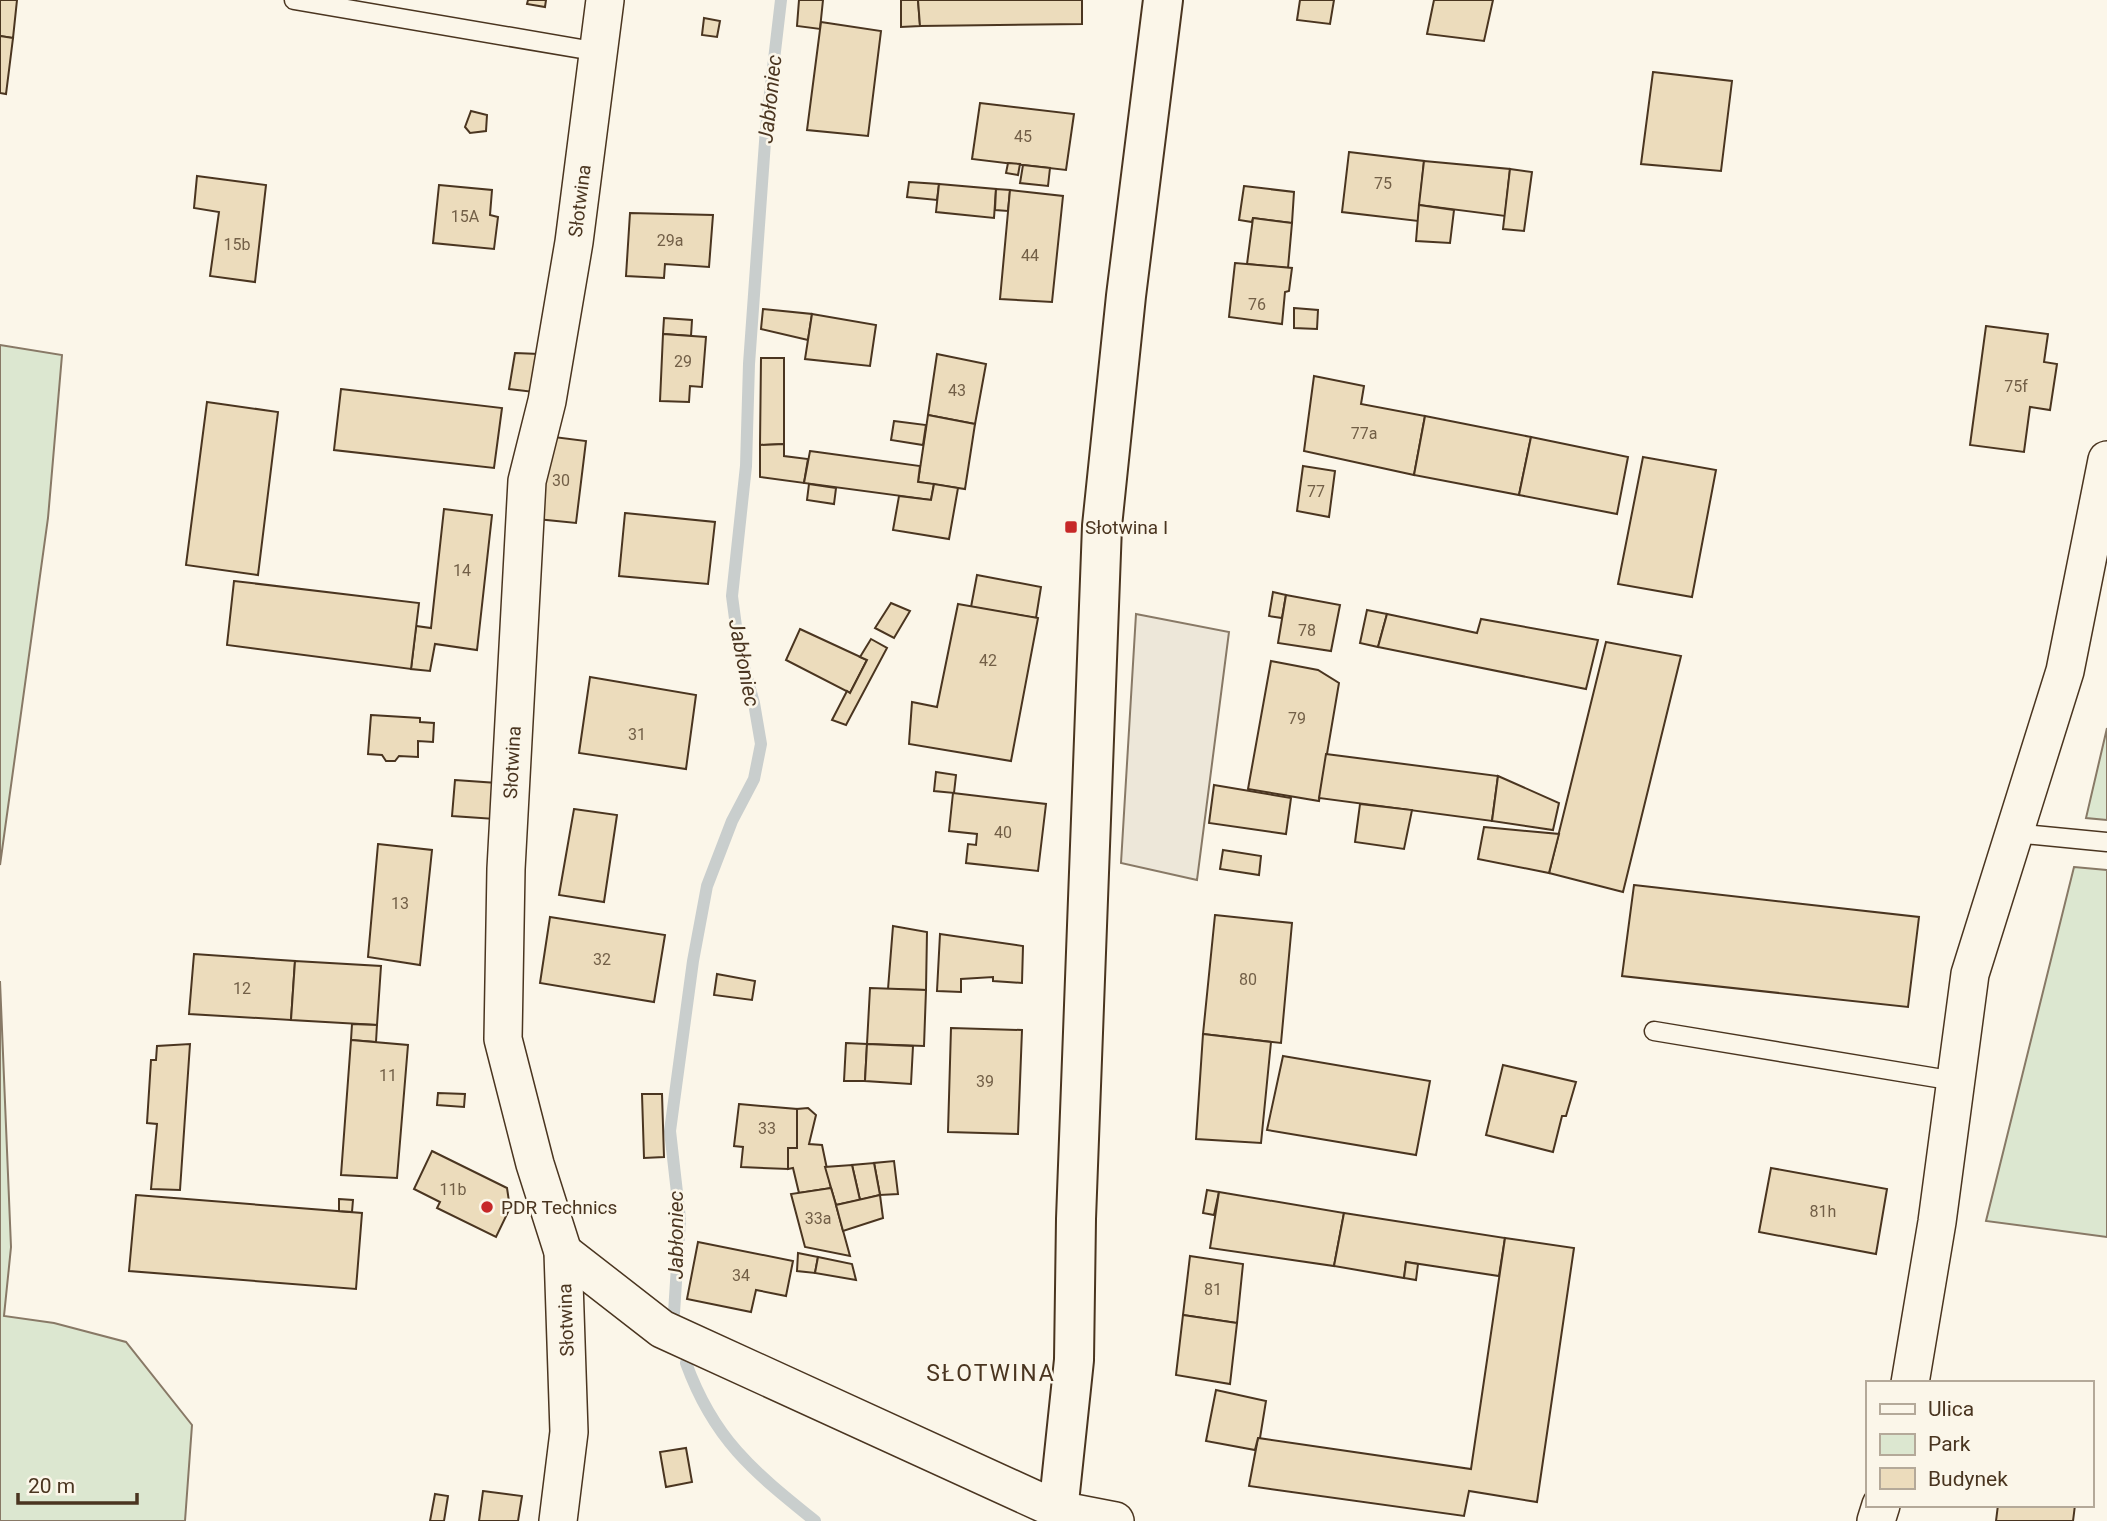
<svg xmlns="http://www.w3.org/2000/svg" width="2107" height="1521" font-family="Roboto,sans-serif">
	<rect width="100%" height="100%" fill="#fbf6e9"/>
	<g fill="#dce7d0" stroke="#887966" stroke-width="2">
		<path d="M0,345L62,355L48,518L0,865Z"/>
		<path d="M2107,728V820L2086,818Z"/>
		<path d="M2074,867L2107,870V1237L1986,1221Z"/>
		<path d="M0,981L11,1247L4,1316L54,1323L126,1342L192,1425L185,1521H0Z"/>
	</g>
	<path fill="#ede7d9" stroke="#887966" stroke-width="2" d="M1136,614L1229,632L1197,880L1121,863Z"/>
	<g fill="none" stroke-linecap="round" stroke-linejoin="round">
		<g stroke="#c9cecd" stroke-width="12">
			<path d="M674,1313L680,1219L670,1131L693,961L707,886L732,821L754,779L761,744L754,703L739,649L732,596L746,466L749,364L766,128L781,0"/>
			<path d="M686,1363C714,1440 753,1471 815,1521"/>
		</g>
	</g>
	<g fill="#ecdcbc" stroke="#4a3520" stroke-width="2">
		<path d="M0,0H17L13,38L0,36Z"/>
		<path d="M528,0H546L545,7L527,4Z"/>
		<path d="M799,0H823L820,29L797,26Z"/>
		<path d="M901,0H918L920,26L901,27Z"/>
		<path d="M918,0H1082V24L920,26Z"/>
		<path d="M1300,0H1334L1330,24L1297,20Z"/>
		<path d="M1434,0H1493L1484,41L1427,34Z"/>
		<path d="M704,18L720,21L717,37L702,35Z"/>
		<path d="M821,22L881,31L868,136L807,130Z"/>
		<path d="M0,36L13,38L6,94L0,93Z"/>
		<path d="M1653,72L1732,81L1721,171L1641,164Z"/>
		<path d="M980,103L1074,114L1066,170L972,159Z"/>
		<path d="M471,111L487,115L486,131L470,133L465,127Z"/>
		<path d="M1349,152L1424,161L1418,221L1342,212Z"/>
		<path d="M1424,161L1510,169L1505,216L1419,205Z"/>
		<path d="M1008,163L1020,164L1018,175L1006,173Z"/>
		<path d="M1023,165L1050,168L1048,186L1020,183Z"/>
		<path d="M1510,169L1532,172L1524,231L1503,229Z"/>
		<path d="M197,176L266,185L255,282L210,276L219,212L194,208Z"/>
		<path d="M909,182L939,184L937,200L907,197Z"/>
		<path d="M939,184L996,189L994,218L936,212Z"/>
		<path d="M439,185L492,190L490,215L498,217L494,249L433,243Z"/>
		<path d="M1244,186L1294,192L1292,223L1253,218L1252,222L1239,220Z"/>
		<path d="M996,189L1010,190L1008,211L995,210Z"/>
		<path d="M1010,190L1063,196L1052,302L1000,299Z"/>
		<path d="M1419,205L1454,210L1450,243L1416,241Z"/>
		<path d="M630,213L713,215L709,267L665,264L664,278L626,276Z"/>
		<path d="M1253,218L1292,223L1288,268L1247,264Z"/>
		<path d="M1235,263L1292,268L1289,291L1285,292L1282,324L1229,317Z"/>
		<path d="M1294,308L1318,310L1317,329L1294,328Z"/>
		<path d="M763,309L812,314L808,340L761,329Z"/>
		<path d="M812,314L876,325L870,366L805,359Z"/>
		<path d="M664,318L692,320L691,336L663,334Z"/>
		<path d="M1986,326L2048,334L2044,362L2057,364L2050,410L2030,407L2024,452L1970,445Z"/>
		<path d="M663,334L706,337L702,387L690,386L689,402L660,401Z"/>
		<path d="M515,353L539,354L534,392L509,389Z"/>
		<path d="M937,354L986,364L975,424L928,415Z"/>
		<path d="M761,358H784V444L760,445Z"/>
		<path d="M1314,376L1364,386L1361,404L1425,416L1414,475L1304,451Z"/>
		<path d="M341,389L502,408L494,468L334,450Z"/>
		<path d="M207,402L278,412L258,575L186,565Z"/>
		<path d="M928,415L975,424L965,489L918,482Z"/>
		<path d="M1425,416L1531,437L1519,495L1414,475Z"/>
		<path d="M894,421L926,425L923,445L891,440Z"/>
		<path d="M546,436L586,441L576,523L537,519Z"/>
		<path d="M1531,437L1628,457L1617,514L1519,495Z"/>
		<path d="M784,444V456L808,459L804,483L760,477V445Z"/>
		<path d="M810,451L920,466L918,482L934,484L931,500L804,483Z"/>
		<path d="M1643,457L1716,470L1692,597L1618,584Z"/>
		<path d="M1303,466L1335,471L1329,517L1297,511Z"/>
		<path d="M809,484L836,488L834,504L807,500Z"/>
		<path d="M934,484L958,488L949,539L893,530L899,496L931,500Z"/>
		<path d="M444,509L492,515L477,650L435,644L430,671L411,669L416,626L431,628Z"/>
		<path d="M625,513L715,522L708,584L619,576Z"/>
		<path d="M977,575L1041,587L1036,618L971,607Z"/>
		<path d="M234,581L419,603L411,669L227,645Z"/>
		<path d="M1273,592L1286,595L1282,618L1269,616Z"/>
		<path d="M1286,595L1340,605L1331,651L1278,643Z"/>
		<path d="M891,603L910,611L894,638L875,628Z"/>
		<path d="M958,604L1038,618L1011,761L909,744L912,702L937,707Z"/>
		<path d="M1367,610L1387,614L1378,647L1360,643Z"/>
		<path d="M1387,614L1477,633L1481,619L1598,640L1586,689L1378,647Z"/>
		<path d="M800,629L867,660L850,693L786,660Z"/>
		<path d="M871,639L887,648L846,725L832,720L847,691L850,693L867,660L860,657Z"/>
		<path d="M1606,642L1681,656L1623,892L1549,873Z"/>
		<path d="M1271,661L1318,670L1339,683L1319,801L1248,789Z"/>
		<path d="M590,677L696,695L686,769L579,753Z"/>
		<path d="M371,715L420,718V722L434,723L433,742L418,741V757L399,756L395,761H386L382,755L368,754Z"/>
		<path d="M1326,754L1498,776L1492,821L1319,798Z"/>
		<path d="M936,772L956,775L954,793L934,791Z"/>
		<path d="M1498,776L1559,803L1553,830L1492,821Z"/>
		<path d="M455,780L497,783L495,819L452,816Z"/>
		<path d="M1214,785L1291,798L1286,834L1209,823Z"/>
		<path d="M953,793L1046,804L1038,871L966,863L968,844L976,845L977,834L949,831Z"/>
		<path d="M1360,804L1412,810L1404,849L1355,842Z"/>
		<path d="M574,809L617,815L604,902L559,895Z"/>
		<path d="M1484,827L1559,834L1549,873L1478,859Z"/>
		<path d="M378,844L432,850L420,965L368,957Z"/>
		<path d="M1223,850L1261,856L1259,875L1220,869Z"/>
		<path d="M1634,885L1919,917L1908,1007L1622,976Z"/>
		<path d="M1215,915L1292,923L1281,1043L1203,1034Z"/>
		<path d="M550,917L665,935L654,1002L540,983Z"/>
		<path d="M893,926L927,932L926,990L888,989Z"/>
		<path d="M940,934L1023,946L1022,983L993,981V977L961,979V992L937,991Z"/>
		<path d="M194,954L295,961L291,1020L189,1014Z"/>
		<path d="M295,961L381,966L377,1025L291,1020Z"/>
		<path d="M717,974L755,981L752,1000L714,995Z"/>
		<path d="M870,988L926,990L924,1046L867,1044Z"/>
		<path d="M352,1024L377,1025L376,1042L351,1040Z"/>
		<path d="M951,1028L1022,1030L1018,1134L948,1132Z"/>
		<path d="M1203,1034L1271,1042L1261,1143L1196,1139Z"/>
		<path d="M351,1040L408,1045L397,1178L341,1175Z"/>
		<path d="M846,1043L867,1044L865,1081H844Z"/>
		<path d="M190,1044L180,1190L151,1189L157,1124L147,1123L151,1060H156L157,1046Z"/>
		<path d="M867,1044L913,1046L911,1084L865,1081Z"/>
		<path d="M1283,1056L1430,1081L1416,1155L1267,1130Z"/>
		<path d="M1503,1065L1576,1082L1566,1116H1562L1553,1152L1486,1135Z"/>
		<path d="M438,1093L465,1094L464,1107L437,1105Z"/>
		<path d="M642,1094H662L664,1157L644,1158Z"/>
		<path d="M739,1104L797,1109V1148H788V1169L741,1167L743,1147L734,1146Z"/>
		<path d="M808,1108L816,1115L809,1144L822,1145L831,1188L799,1193L793,1168L788,1169V1148H797V1109Z"/>
		<path d="M432,1151L507,1188L510,1208L496,1237L437,1208L440,1202L414,1189Z"/>
		<path d="M894,1161L898,1194L880,1195L874,1163Z"/>
		<path d="M874,1163L880,1195L860,1200L852,1165Z"/>
		<path d="M852,1165L860,1200L836,1205L825,1167Z"/>
		<path d="M1771,1168L1887,1189L1876,1254L1759,1232Z"/>
		<path d="M831,1188L836,1205L850,1256L805,1247L791,1194Z"/>
		<path d="M1207,1190L1219,1192L1214,1215L1203,1213Z"/>
		<path d="M1219,1192L1344,1213L1334,1266L1210,1248Z"/>
		<path d="M136,1195L362,1213L356,1289L129,1271Z"/>
		<path d="M880,1195L883,1218L843,1231L836,1205Z"/>
		<path d="M339,1199L353,1200L352,1212L339,1211Z"/>
		<path d="M1344,1213L1505,1238L1499,1276L1406,1262L1404,1278L1334,1266Z"/>
		<path d="M1505,1238L1574,1248L1537,1502L1469,1491L1464,1516L1249,1486L1258,1438L1471,1469Z"/>
		<path d="M698,1242L793,1261L786,1296L756,1290L751,1312L687,1299Z"/>
		<path d="M798,1253L818,1257L815,1273L797,1271Z"/>
		<path d="M1190,1256L1243,1264L1237,1323L1183,1315Z"/>
		<path d="M818,1257L852,1264L856,1280L815,1273Z"/>
		<path d="M1406,1262L1418,1264L1416,1280L1404,1278Z"/>
		<path d="M1183,1315L1237,1323L1230,1384L1176,1375Z"/>
		<path d="M1216,1390L1266,1401L1260,1438H1258L1255,1450L1206,1441Z"/>
		<path d="M686,1448L692,1482L666,1487L660,1452Z"/>
		<path d="M483,1491L522,1496L518,1521H479Z"/>
		<path d="M435,1494L448,1496L444,1521H430Z"/>
		<path d="M1998,1505H2075L2073,1521H1996Z"/>
	</g>
	<g fill="none" stroke-linecap="round" stroke-linejoin="round">
		<defs>
			<g id="lane">
				<path d="M294,0L599,52"/>
				<path d="M2014,833L2107,842"/>
				<path d="M1654,1031L1955,1081"/>
			</g>
			<g id="street">
				<path d="M563,1252L662,1329L1058,1510L1115,1521"/>
				<path d="M1910,1383L1937,1222L1970,974L2065,671L2107,460"/>
				<path id="s1" d="M558,1521L569,1432L563,1252L535,1164L503,1039L506,869L527,481L547,401L574,242L605,0"/>
				<path d="M1876,1521L1881,1505"/>
			</g>
			<path id="primary" d="M1057,1521L1074,1360L1076,1219L1102,526L1126,296L1163,0"/>
		</defs>
		<use href="#lane" stroke="#4a3520" stroke-width="21"/>
		<use href="#street" stroke="#4a3520" stroke-width="40"/>
		<use href="#primary" stroke="#4a3520" stroke-width="42"/>
		<use href="#lane" stroke="#fbf6e9" stroke-width="18"/>
		<use href="#street" stroke="#fbf6e9" stroke-width="37"/>
		<use href="#primary" stroke="#fbf6e9" stroke-width="38"/>
	</g>
	<g fill="#c62828" stroke="#fbf6e9" stroke-width="2.5">
		<rect x="1064" y="520" width="14" height="14" rx="3.5"/>
		<circle cx="487" cy="1207" r="7"/>
	</g>
	<g text-anchor="middle" dominant-baseline="central" stroke-width="5" stroke-linejoin="round" paint-order="stroke">
		<g font-size="16" fill="#725f47">
			<text x="1023" y="136">45</text>
			<text x="1383" y="183">75</text>
			<text x="465" y="216">15A</text>
			<text x="670" y="240">29a</text>
			<text x="237" y="244">15b</text>
			<text x="1030" y="255">44</text>
			<text x="1257" y="304">76</text>
			<text x="683" y="361">29</text>
			<text x="2016" y="386">75f</text>
			<text x="957" y="390">43</text>
			<text x="1364" y="433">77a</text>
			<text x="561" y="480">30</text>
			<text x="1316" y="491">77</text>
			<text x="462" y="570">14</text>
			<text x="1307" y="630">78</text>
			<text x="988" y="660">42</text>
			<text x="1297" y="718">79</text>
			<text x="637" y="734">31</text>
			<text x="1003" y="832">40</text>
			<text x="400" y="903">13</text>
			<text x="602" y="959">32</text>
			<text x="1248" y="979">80</text>
			<text x="242" y="988">12</text>
			<text x="388" y="1075">11</text>
			<text x="985" y="1081">39</text>
			<text x="767" y="1128">33</text>
			<text x="453" y="1189">11b</text>
			<text x="1823" y="1211">81h</text>
			<text x="818" y="1218">33a</text>
			<text x="741" y="1275">34</text>
			<text x="1213" y="1289">81</text>
		</g>
		<g font-size="19" fill="#4a3520" stroke="#fbf6e9">
			<text stroke="none"><textPath href="#s1" startOffset="1335">Słotwina</textPath></text>
			<text stroke="none"><textPath href="#s1" startOffset="768">Słotwina</textPath></text>
			<text transform="translate(566 1320) rotate(-92)">Słotwina</text>
		</g>
		<g font-size="19" fill="#4a3520" stroke="#fbf6e9" text-anchor="start">
			<text x="1085" y="527">Słotwina I</text>
			<text x="501" y="1207">PDR Technics</text>
		</g>
		<g font-size="21" font-style="italic" fill="#4a3520" stroke="#fbf6e9">
			<text transform="translate(770 99) rotate(-84)">Jabłoniec</text>
			<text transform="translate(744 663) rotate(79)">Jabłoniec</text>
			<text transform="translate(676 1235) rotate(-90)">Jabłoniec</text>
		</g>
		<g font-size="23" letter-spacing="2" fill="#4a3520" stroke="#fbf6e9">
			<text x="991" y="1373">SŁOTWINA</text>
		</g>
	</g>
	<rect x="1866" y="1381" width="228" height="126" fill="#fbf6e9" stroke="#b4a999" stroke-width="2"/>
	<rect x="1880" y="1404" width="35" height="10" fill="#fbf6e9" stroke="#b4a999" stroke-width="2"/>
	<text x="1928" y="1416" font-size="21" fill="#4a3520">Ulica</text>
	<rect x="1880" y="1434" width="35" height="21" fill="#dce7d0" stroke="#b4a999" stroke-width="2"/>
	<text x="1928" y="1451" font-size="21" fill="#4a3520">Park</text>
	<rect x="1880" y="1468" width="35" height="21" fill="#ecdcbc" stroke="#b4a999" stroke-width="2"/>
	<text x="1928" y="1486" font-size="21" fill="#4a3520">Budynek</text>
	<path d="M18 1493v10h119v-10" fill="none" stroke="#4a3520" stroke-width="3.5"/>
	<text x="28" y="1493" font-size="21" fill="#4a3520" stroke="#fbf6e9" stroke-width="5" paint-order="stroke">20 m</text>
</svg>
